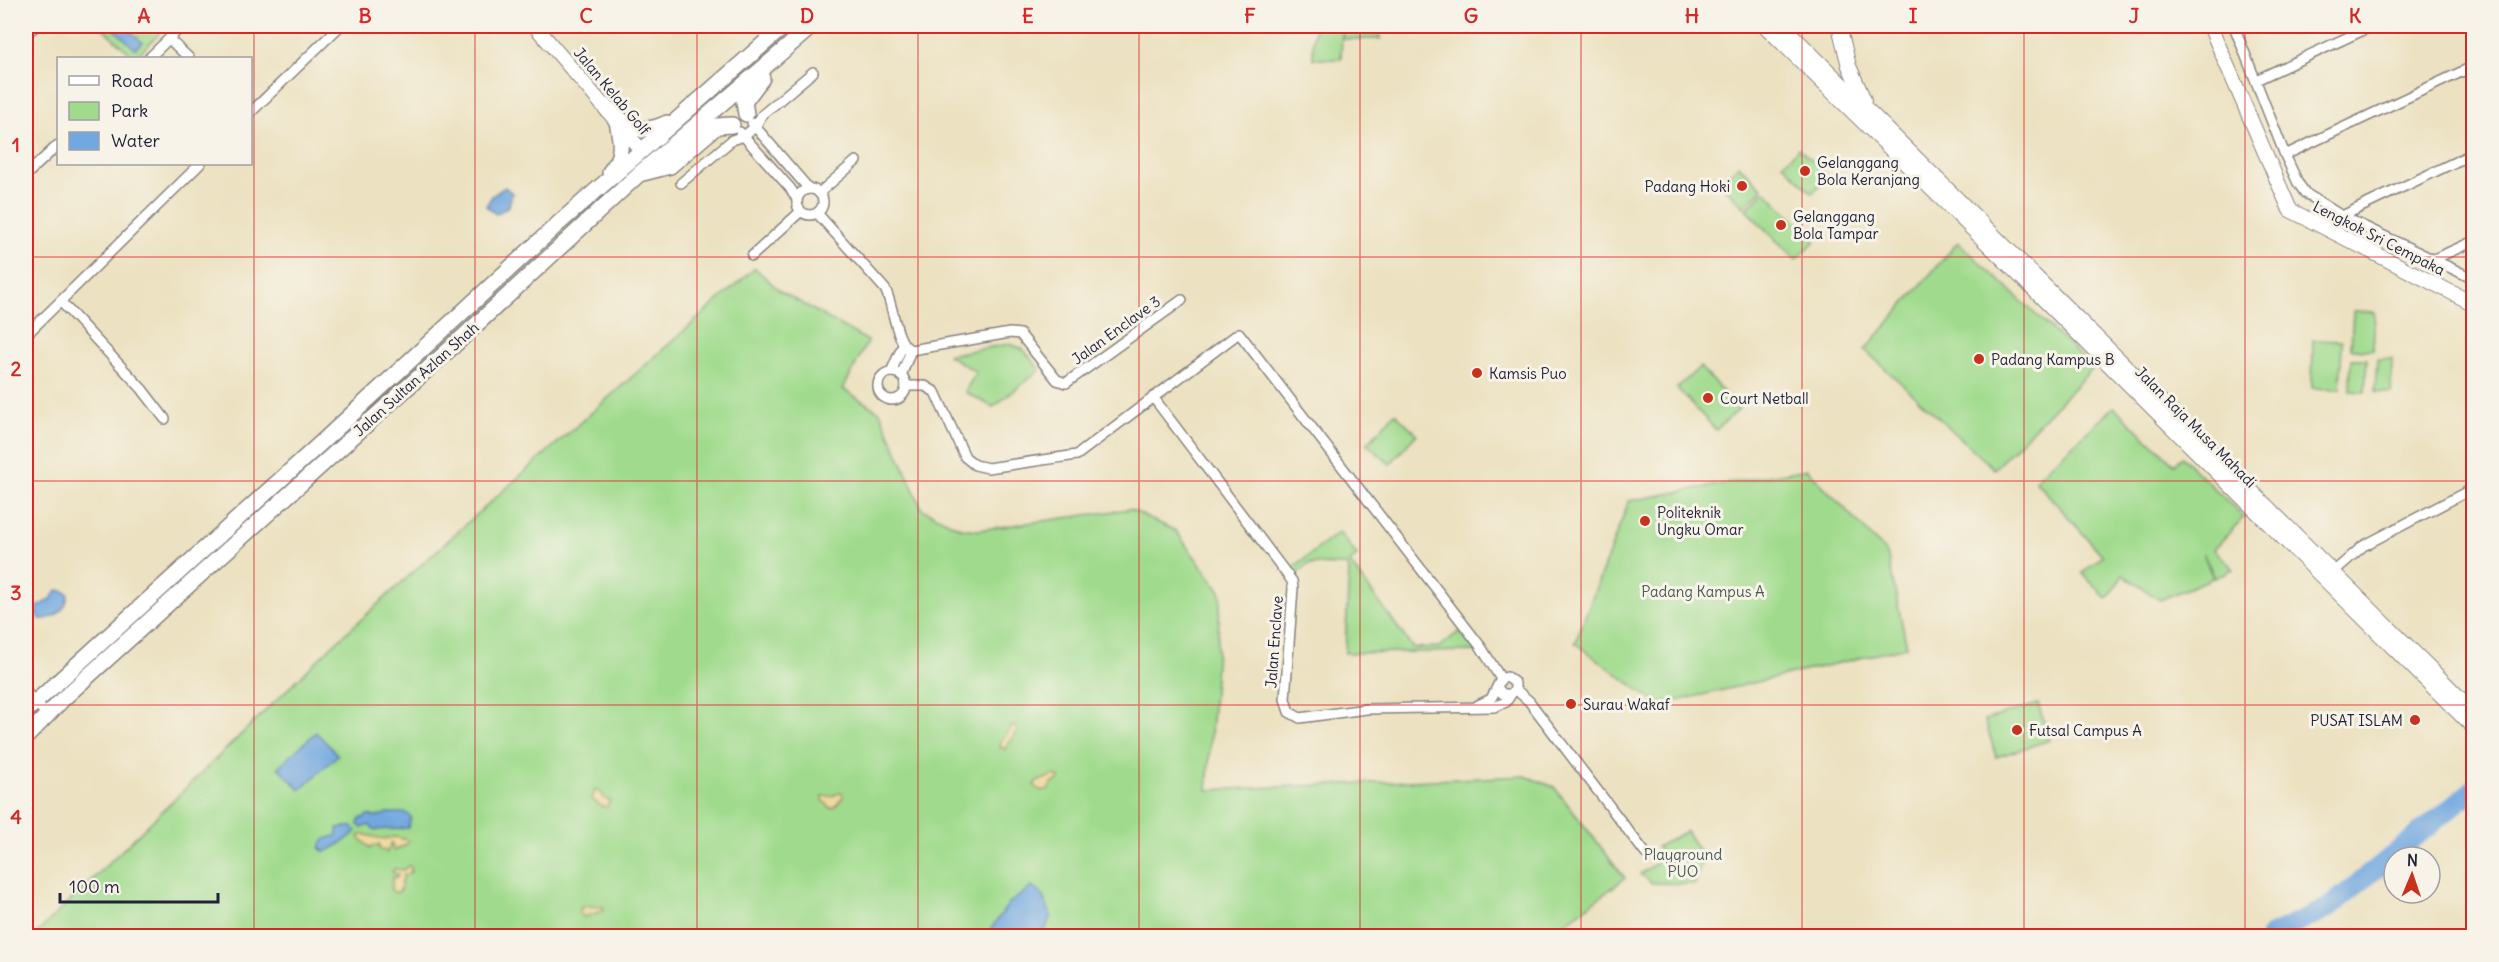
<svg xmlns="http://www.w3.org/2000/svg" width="2499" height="962" font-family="Delius,sans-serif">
	<rect width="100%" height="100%" fill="#f7f3e8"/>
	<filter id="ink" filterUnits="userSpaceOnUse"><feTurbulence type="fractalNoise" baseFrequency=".0167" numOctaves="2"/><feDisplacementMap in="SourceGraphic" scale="12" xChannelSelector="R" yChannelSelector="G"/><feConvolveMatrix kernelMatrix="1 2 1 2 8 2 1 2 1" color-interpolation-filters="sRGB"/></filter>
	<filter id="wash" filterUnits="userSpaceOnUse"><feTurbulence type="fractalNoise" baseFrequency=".008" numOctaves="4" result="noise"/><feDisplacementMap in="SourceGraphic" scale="24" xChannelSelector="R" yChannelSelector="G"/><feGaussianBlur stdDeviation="1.35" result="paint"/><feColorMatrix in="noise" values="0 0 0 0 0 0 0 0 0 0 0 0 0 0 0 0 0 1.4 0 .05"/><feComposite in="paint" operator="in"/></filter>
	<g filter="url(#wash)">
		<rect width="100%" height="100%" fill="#ece1c0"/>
		<g fill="#a0db8d" stroke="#617e64" stroke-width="1.5">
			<path d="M100,26H167L135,58Z"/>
			<path d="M1314,26H1381L1380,39H1343L1342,29L1341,59H1313Z"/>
			<path d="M1799,148L1828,177L1812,193L1783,164Z"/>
			<path d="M1739,165L1763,189L1744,207L1720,183Z"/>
			<path d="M1765,191L1815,241L1796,260L1746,210Z"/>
			<path d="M1958,242L2093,368L1994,469L1865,350Z"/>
			<path d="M755,268L780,291L868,341L843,389L880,412L922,509L960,528L978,530L1130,509L1176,531L1221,593L1207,790L1525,776L1554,787L1625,878L1548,936H34L334,644L485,507Z"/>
			<path d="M2353,311L2375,312L2373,350L2351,349Z"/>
			<path d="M2313,340L2342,341L2340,389L2312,388Z"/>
			<path d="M1009,344L1023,349L1040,370L993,407L965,392L976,372L948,355Z"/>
			<path d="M2351,359H2367L2365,392L2350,391Z"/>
			<path d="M2377,359H2392L2391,393L2375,392Z"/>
			<path d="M1700,367L1739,409L1716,430L1677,388Z"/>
			<path d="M2114,407L2174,464L2182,457L2244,517L2214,549L2233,569L2215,578L2203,553L2213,578L2160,600L2123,575L2107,599L2082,573L2103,556L2035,480Z"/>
			<path d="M1395,413L1417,434L1390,464L1367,444Z"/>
			<path d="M1807,469L1887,553L1907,647L1659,705L1575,643L1629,501Z"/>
			<path d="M1339,532L1357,555L1350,563L1413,648L1439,647L1460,631L1477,651L1345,653L1349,570L1346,565L1309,564L1298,573L1294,567Z"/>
			<path d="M2038,704L2050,740L1996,757L1985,720Z"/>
			<path d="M1686,831L1703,857L1695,884L1652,883L1640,874L1665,857L1657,847Z"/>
		</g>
		<g fill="#eeda9e" stroke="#887e6c" stroke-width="1.5">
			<path d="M1012,726L1017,728V731L1005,749L1000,747L1001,741Z"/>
			<path d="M1053,775L1059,777V780L1051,784L1049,789L1041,791L1034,785L1037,782Z"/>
			<path d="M595,790L602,793L604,798L610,801L607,807L601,806L592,799Z"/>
			<path d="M839,793H842L843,797L834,808H830L823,800V796H832Z"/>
			<path d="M362,834L383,839L395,837L408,840L407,844L394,851L391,843L387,852L379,849V844L370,848L359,837Z"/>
			<path d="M408,866L411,867V872L403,876L400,891L395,893L391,890L393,877L397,878L398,875L392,872L394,869L403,870Z"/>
			<path d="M585,906L604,907L603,911L584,917L580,914V909Z"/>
		</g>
		<g fill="#72a8e0" stroke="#4a658e" stroke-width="1.5">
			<path d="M111,26H125L142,42L135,49Z"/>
			<path d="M505,187L512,193L509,206L496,214L486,206L492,196Z"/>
			<path d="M57,590L66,592L68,594C67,609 55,620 40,619L36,614L37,607L51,599Z"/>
			<path d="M316,732L338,755L300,790L278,767Z"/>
			<path d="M388,813H406L411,817L408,828C396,829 387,829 375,830L369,825L362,828L358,825L359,820L368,815L376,817Z"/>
			<path d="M346,827H353L356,831C352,837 333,849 325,852L320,849C322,836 328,840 337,835V828Z"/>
			<path d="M1032,887L1042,895L1051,915L1043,936H986L1009,903Z"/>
		</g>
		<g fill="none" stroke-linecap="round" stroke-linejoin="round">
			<path stroke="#72a8e0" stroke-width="20" d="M2270,936L2328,908L2474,789"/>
		</g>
	</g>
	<g filter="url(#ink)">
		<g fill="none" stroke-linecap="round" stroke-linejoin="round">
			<defs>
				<g id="street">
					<path d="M2234,26L2285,155L2298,183L2305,193L2342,216L2474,279"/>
					<path d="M26,33L36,26"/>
					<path d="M169,39L189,58"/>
					<path d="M149,58L182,26"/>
					<path d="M2256,80L2372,26"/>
					<path d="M250,113L340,26"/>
					<path d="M752,123L809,189"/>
					<path d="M740,132L790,188L797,199"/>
					<path d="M2285,155L2474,66"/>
					<path d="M26,175L58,145"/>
					<path d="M681,183L732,140L744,136L755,127L762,115L813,72"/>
					<circle cx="810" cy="202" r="13"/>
					<path d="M819,193L856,161"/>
					<path d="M817,213L885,289C894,305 895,344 911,350"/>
					<path d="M2342,216L2474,153"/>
					<path d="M752,256L800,212"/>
					<path d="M2434,259L2474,241"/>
					<path d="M61,302L142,389L165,419"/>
					<path d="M26,335L200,164"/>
					<path d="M911,350L1010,333L1020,334L1057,380L1066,383L1182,300"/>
					<path d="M891,372L903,345"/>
					<circle cx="892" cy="386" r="14"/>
					<path d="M901,376L911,350"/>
					<path d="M906,386H925L935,392L965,457L975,465L988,468L1077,455L1239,333L1481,647L1501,679"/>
					<path d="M1153,397L1292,581L1293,588L1285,699L1289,712L1300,718L1366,709L1494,707L1506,702L1511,694"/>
					<path d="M2330,575L2363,546L2474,488"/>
					<path d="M1515,689L1529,701L1646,854"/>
					<path d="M26,692L47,715"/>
					<path d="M1478,705L1491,699L1501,679L1507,677L1515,683V689L1511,694H1503L1498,689"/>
				</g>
				<g id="secondary">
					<path d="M535,26L641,150"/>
					<path d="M1765,26L2002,258L2474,728"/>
					<path d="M1783,26L2474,712"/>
					<path d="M1839,26L1849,66L1864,100"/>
					<path d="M2210,26L2290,210L2474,304"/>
				</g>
				<g id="primary">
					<path d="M605,106C626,125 638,137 667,123"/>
					<path d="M746,114L744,102L762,78"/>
					<path d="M610,172C624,155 621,141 617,121"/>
					<path d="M643,173L670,166L717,126L732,125"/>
					<path d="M26,711L322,442L559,223L784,26"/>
					<path d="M26,737L65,697L452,347L639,174L812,26"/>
				</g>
			</defs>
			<use href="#street" stroke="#87827e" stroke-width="12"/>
			<use href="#secondary" stroke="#87827e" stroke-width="16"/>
			<use href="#primary" stroke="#87827e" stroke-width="18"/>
			<use href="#street" stroke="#fff" stroke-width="9"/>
			<use href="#secondary" stroke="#fff" stroke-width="14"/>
			<use href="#primary" stroke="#fff" stroke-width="15"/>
		</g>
	</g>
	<path fill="none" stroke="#d62828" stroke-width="1.5" stroke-opacity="0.55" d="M254,26V936M475,26V936M697,26V936M918,26V936M1139,26V936M1360,26V936M1581,26V936M1802,26V936M2024,26V936M2245,26V936M26,257H2474M26,481H2474M26,705H2474"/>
	<g fill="#c8321e" stroke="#f7f3e8" stroke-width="2">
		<circle cx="1805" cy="171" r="6"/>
		<circle cx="1742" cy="186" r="6"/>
		<circle cx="1781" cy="225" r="6"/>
		<circle cx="1979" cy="359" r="6"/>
		<circle cx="1477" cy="373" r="6"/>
		<circle cx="1708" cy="398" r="6"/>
		<circle cx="1645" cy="521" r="6"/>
		<circle cx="1571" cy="704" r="6"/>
		<circle cx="2415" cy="720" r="6"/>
		<circle cx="2017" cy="730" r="6"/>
	</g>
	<g text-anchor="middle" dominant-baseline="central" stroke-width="6" stroke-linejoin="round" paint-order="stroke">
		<g font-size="15" fill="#22223b" stroke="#f7f3e8">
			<text transform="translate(612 91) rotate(50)">Jalan Kelab Golf</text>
			<text transform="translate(2379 238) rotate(27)">Lengkok Sri Cempaka</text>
			<text transform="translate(1116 330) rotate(-36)">Jalan Enclave 3</text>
			<text transform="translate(416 379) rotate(-42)">Jalan Sultan Azlan Shah</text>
			<text transform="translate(2196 427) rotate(45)">Jalan Raja Musa Mahadi</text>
			<text transform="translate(1274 642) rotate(-86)">Jalan Enclave</text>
		</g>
		<g font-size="15" fill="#22223b" stroke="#f7f3e8" text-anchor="start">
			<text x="1817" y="162">Gelanggang<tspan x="1817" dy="17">Bola Keranjang</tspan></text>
			<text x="1730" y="186" text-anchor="end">Padang Hoki</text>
			<text x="1793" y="216">Gelanggang<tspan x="1793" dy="17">Bola Tampar</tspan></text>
			<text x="1991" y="359">Padang Kampus B</text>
			<text x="1489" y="373">Kamsis Puo</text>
			<text x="1720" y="398">Court Netball</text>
			<text x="1657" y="512">Politeknik<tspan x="1657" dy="17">Ungku Omar</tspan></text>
			<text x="1583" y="704">Surau Wakaf</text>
			<text x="2403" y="720" text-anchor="end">PUSAT ISLAM</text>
			<text x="2029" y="730">Futsal Campus A</text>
		</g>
		<g font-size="15" fill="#485a54" stroke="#f7f3e8">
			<text x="1703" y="591">Padang Kampus A</text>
			<text x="1683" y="854">Playground<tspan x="1683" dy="17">PUO</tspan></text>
		</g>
	</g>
	<rect width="2499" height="962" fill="none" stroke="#f7f3e8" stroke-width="66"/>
	<rect x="57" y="57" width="195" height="108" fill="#f7f3e8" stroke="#a29fa3" stroke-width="1.5"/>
	<rect x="69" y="76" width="30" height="9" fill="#ffffff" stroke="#a29fa3" stroke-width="1.5"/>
	<text x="111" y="87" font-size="18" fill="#22223b">Road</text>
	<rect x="69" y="102" width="30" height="18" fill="#a0db8d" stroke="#a29fa3" stroke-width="1.5"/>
	<text x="111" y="117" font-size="18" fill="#22223b">Park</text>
	<rect x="69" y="132" width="30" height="18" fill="#72a8e0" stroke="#a29fa3" stroke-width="1.5"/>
	<text x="111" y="147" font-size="18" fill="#22223b">Water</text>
	<g transform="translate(2412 875) rotate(2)"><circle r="28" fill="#f7f3e8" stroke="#a29fa3" stroke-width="1.5"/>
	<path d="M0-4.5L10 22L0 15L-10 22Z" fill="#c8321e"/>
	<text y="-9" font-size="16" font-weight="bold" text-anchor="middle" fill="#22223b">N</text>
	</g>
	<path d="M60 893v9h158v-9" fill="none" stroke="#22223b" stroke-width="3"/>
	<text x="69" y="893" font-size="18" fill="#22223b" stroke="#f7f3e8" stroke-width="4.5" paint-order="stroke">100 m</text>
	<rect x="33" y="33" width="2433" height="896" fill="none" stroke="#d62828" stroke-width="2"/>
	<g font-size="20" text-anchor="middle" font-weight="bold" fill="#d62828">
		<text x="144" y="23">A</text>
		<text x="365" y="23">B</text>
		<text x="586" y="23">C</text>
		<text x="807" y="23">D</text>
		<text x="1028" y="23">E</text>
		<text x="1250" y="23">F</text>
		<text x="1471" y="23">G</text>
		<text x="1692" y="23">H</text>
		<text x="1913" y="23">I</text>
		<text x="2134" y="23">J</text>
		<text x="2355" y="23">K</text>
		<text x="16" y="152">1</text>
		<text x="16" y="376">2</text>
		<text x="16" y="600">3</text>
		<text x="16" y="824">4</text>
	</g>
</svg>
